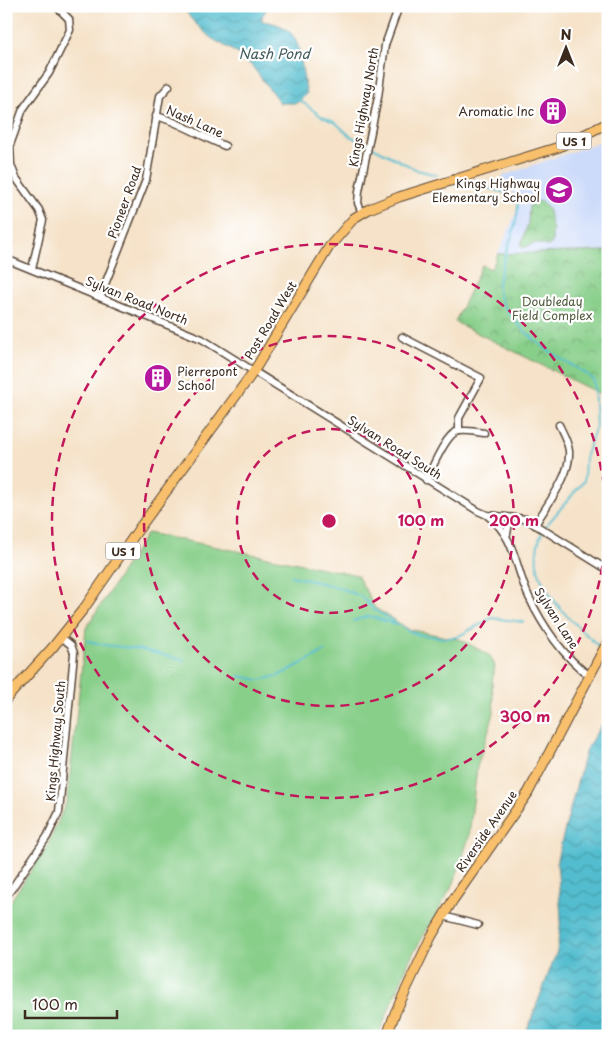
<svg xmlns="http://www.w3.org/2000/svg" width="614" height="1042" font-family="'Playpen Sans',sans-serif">
	<defs>
		<pattern id="park-crowns" width="20" height="18" patternUnits="userSpaceOnUse" patternTransform="scale(1.25)"><rect width="20" height="18" fill="#88cf8a"/><path d="M2 6a3 3 0 1 1 6 0M12 15a3 3 0 1 1 6 0" fill="none" stroke="#70a870"/></pattern>
		<pattern id="water-waves" width="16" height="10" patternUnits="userSpaceOnUse" patternTransform="scale(1.25)"><rect width="16" height="10" fill="#53bdcf"/><path d="M0 5q4-4 8 0t8 0" fill="none" stroke="#469aa7"/></pattern>
	</defs>
	<rect width="100%" height="100%" fill="#fff"/>
	<filter id="ink" filterUnits="userSpaceOnUse"><feTurbulence type="fractalNoise" baseFrequency=".02" numOctaves="2"/><feDisplacementMap in="SourceGraphic" scale="10" xChannelSelector="R" yChannelSelector="G"/><feConvolveMatrix kernelMatrix="1 2 1 2 8 2 1 2 1" color-interpolation-filters="sRGB"/></filter>
	<filter id="wash" filterUnits="userSpaceOnUse"><feTurbulence type="fractalNoise" baseFrequency=".0096" numOctaves="4" result="noise"/><feDisplacementMap in="SourceGraphic" scale="20" xChannelSelector="R" yChannelSelector="G"/><feGaussianBlur stdDeviation="1.12" result="paint"/><feColorMatrix in="noise" values="0 0 0 0 0 0 0 0 0 0 0 0 0 0 0 0 0 1.4 0 .05"/><feComposite in="paint" operator="in"/></filter>
	<g filter="url(#wash)">
		<rect width="100%" height="100%" fill="#f5e2c8"/>
		<path fill="#cddbfa" d="M608,139V251L498,254L520,204L502,176Z"/>
		<path fill="#88cf8a" stroke="#627c54" d="M147,533L357,575L375,608L408,629L462,640L490,656L495,666L492,682L494,713L477,767L469,837L454,883L410,959L378,1036H6V908L47,847L67,801L86,628Z"/>
		<g fill="url(#park-crowns)" stroke="#627c54">
			<path d="M536,200C556,207 546,220 554,231L552,233V243L548,246L535,243L523,248L521,245L528,223L529,206Z"/>
			<path d="M608,251V398L455,322L482,265L491,269L498,254Z"/>
		</g>
		<g fill="url(#water-waves)" stroke="#477476">
			<path d="M182,6H269L262,16V21C308,26 297,59 307,93L297,103H280L252,66L237,53L211,38L193,21Z"/>
			<path d="M608,715V1036H525L557,951L561,918L557,859L586,749Z"/>
		</g>
		<g fill="none" stroke-linecap="round" stroke-linejoin="round">
			<g stroke="#53bdcf" stroke-width="2">
				<path d="M298,99L321,116L336,123L350,136L366,144"/>
				<path d="M371,146L417,170L437,175"/>
				<path d="M472,184L503,192L518,202C518,230 502,256 498,284C495,308 533,340 552,353C566,363 582,369 594,380L596,426L585,458L584,481L545,527"/>
				<path d="M543,531C519,578 567,616 597,645L602,647"/>
				<path d="M291,576L338,587L362,597L373,609L407,630L420,635L446,638L457,637L492,618L523,622"/>
				<path d="M353,621L369,616L398,625"/>
				<path d="M88,641L105,645L138,649L184,660"/>
				<path d="M239,676L259,680L278,676L325,651"/>
			</g>
		</g>
	</g>
	<g filter="url(#ink)">
		<g fill="none" stroke-linecap="round" stroke-linejoin="round">
			<defs>
				<g id="minor">
					<path d="M156,116C180,122 202,137 225,146"/>
					<path d="M362,213L358,203L359,191L378,97L385,45L399,6"/>
					<path d="M6,259L202,339L478,511L487,515L526,519L608,570"/>
					<path d="M32,269L43,220L39,210L16,178L11,165L10,145L23,109L49,73L70,30L69,19L56,6"/>
					<path d="M100,297L146,180L160,96L169,86"/>
					<path d="M402,337L481,378L459,418V431"/>
					<path d="M426,480C432,469 445,436 456,432C463,429 476,432 484,433"/>
					<path d="M488,516C517,539 514,566 529,597C542,625 564,658 590,676"/>
					<path d="M535,525C547,504 571,476 569,451C568,442 563,433 559,425"/>
					<path d="M507,534L509,523L518,520"/>
					<path d="M6,897L47,837L59,812L74,653L71,645L61,637"/>
					<path d="M443,916L478,925"/>
				</g>
				<g id="major">
					<path d="M6,699L53,647L85,607L138,530L254,371L329,247L354,218L369,209L399,197L559,147L608,123"/>
					<path d="M387,1036L395,1013L431,937L453,900L528,793L608,641"/>
				</g>
			</defs>
			<use href="#minor" stroke="#574638" stroke-width="9"/>
			<use href="#major" stroke="#574638" stroke-width="11"/>
			<use href="#minor" stroke="#fff" stroke-width="6"/>
			<use href="#major" stroke="#f8bf6c" stroke-width="9"/>
		</g>
	</g>
	<g fill="none" stroke="#c2185b" stroke-width="2.5" stroke-dasharray="9 6">
		<circle cx="329" cy="521" r="92"/>
		<circle cx="329" cy="521" r="185"/>
		<circle cx="329" cy="521" r="277"/>
	</g>
	<defs>
		<symbol id="building-disc" viewBox="-11 -11 22 22"><circle r="9.5" fill="#b5179e" stroke="#fff"/><path d="M-4-6H4V6H1V3H-1V6H-4ZM-2.5-4.3h1.7v1.8h-1.7ZM.8-4.3h1.7v1.8H.8ZM-2.5-1h1.7V.8h-1.7ZM.8-1h1.7V.8H.8Z" fill="#fff"/></symbol>
		<symbol id="school-disc" viewBox="-11 -11 22 22"><circle r="9.5" fill="#b5179e" stroke="#fff"/><path d="M0-5L7-2L0 1L-7-2ZM-4 1L0 2.5L4 1V4Q0 6-4 4Z" fill="#fff"/></symbol>
	</defs>
	<g fill-rule="evenodd">
		<use href="#building-disc" x="537" y="95" width="32" height="32"/>
		<use href="#school-disc" x="543" y="174" width="32" height="32"/>
		<use href="#building-disc" x="142" y="362" width="32" height="32"/>
	</g>
	<g text-anchor="middle" dominant-baseline="central" stroke-width="4.5" stroke-linejoin="round" paint-order="stroke">
		<g fill="#fff" stroke="#766a62" stroke-width="1">
			<rect x="556.5" y="132.5" width="35" height="17" rx="4"/>
			<rect x="105.5" y="542.5" width="35" height="17" rx="4"/>
		</g>
		<g font-size="11" font-weight="bold" fill="#3b2a1e">
			<text x="574" y="141">US 1</text>
			<text x="123" y="551">US 1</text>
		</g>
		<g font-size="12" fill="#3b2a1e" stroke="#fff">
			<text transform="translate(363 107) rotate(-80)">Kings Highway North</text>
			<text transform="translate(195 121) rotate(24)">Nash Lane</text>
			<text transform="translate(124 202) rotate(-70)">Pioneer Road</text>
			<text transform="translate(137 300) rotate(22)">Sylvan Road North</text>
			<text transform="translate(270 320) rotate(-59)">Post Road West</text>
			<text transform="translate(395 447) rotate(32)">Sylvan Road South</text>
			<text transform="translate(557 618) rotate(57)">Sylvan Lane</text>
			<text transform="translate(55 741) rotate(-85)">Kings Highway South</text>
			<text transform="translate(486 831) rotate(-55)">Riverside Avenue</text>
		</g>
		<g font-size="12" fill="#3b2a1e" stroke="#fff" text-anchor="end">
			<text x="534" y="111">Aromatic Inc</text>
			<text x="540" y="183">Kings Highway<tspan x="540" dy="14">Elementary School</tspan></text>
			<text x="177" y="371" text-anchor="start">Pierrepont<tspan x="177" dy="14">School</tspan></text>
		</g>
		<g font-size="12" fill="#525c3e" stroke="#fff">
			<text x="552" y="301">Doubleday<tspan x="552" dy="14">Field Complex</tspan></text>
		</g>
		<g font-size="14" font-style="italic" fill="#435d5c" stroke="#fff">
			<text x="274" y="53">Nash Pond</text>
		</g>
	</g>
	<circle cx="329" cy="521" r="8" fill="#c2185b" stroke="#fff" stroke-width="2.5"/>
	<g font-size="15" text-anchor="middle" font-weight="bold" fill="#c2185b" stroke="#fff" stroke-width="4.5" stroke-linejoin="round" paint-order="stroke">
		<text x="421" y="526">100 m</text>
		<text x="514" y="526">200 m</text>
		<text x="525" y="722">300 m</text>
	</g>
	<rect width="614" height="1042" fill="none" stroke="#fff" stroke-width="25"/>
	<g transform="translate(566 48)" stroke="#ffffff" stroke-width="4" paint-order="stroke">
	<path d="M0-4L9 19L0 12L-9 19Z" fill="#3b2a1e"/>
	<text y="-8" font-size="14" font-weight="bold" text-anchor="middle" fill="#3b2a1e">N</text>
	</g>
	<path d="M25 1010v8h92v-8" fill="none" stroke="#3b2a1e" stroke-width="2.5"/>
	<text x="32" y="1010" font-size="15" fill="#3b2a1e" stroke="#ffffff" stroke-width="4" paint-order="stroke">100 m</text>
</svg>
